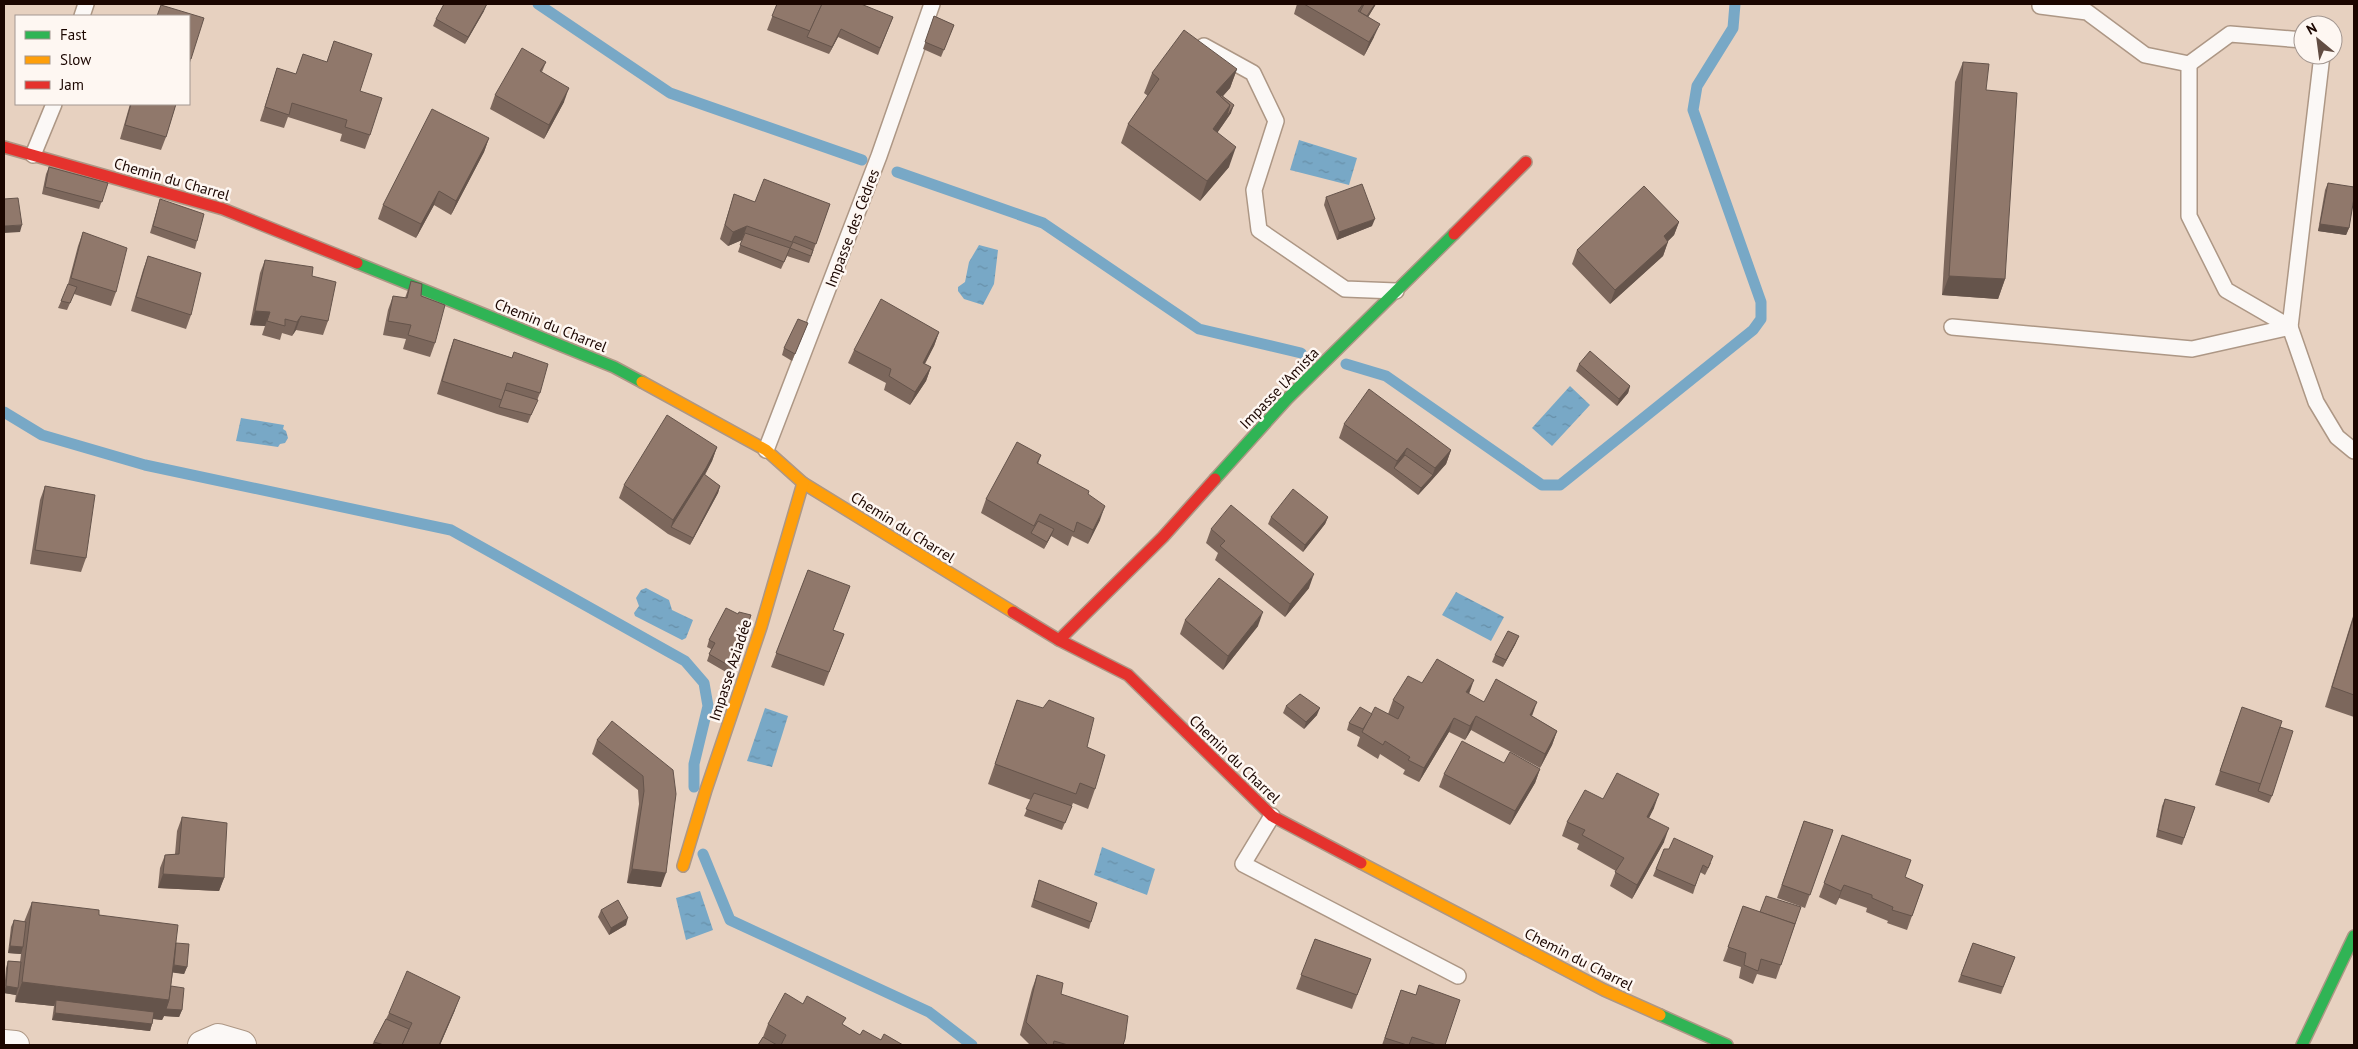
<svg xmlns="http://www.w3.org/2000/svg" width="2358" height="1049" font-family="'PT Sans',sans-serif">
	<defs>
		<pattern id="water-ripples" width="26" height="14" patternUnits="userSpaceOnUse" patternTransform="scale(1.25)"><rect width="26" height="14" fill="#78a8c6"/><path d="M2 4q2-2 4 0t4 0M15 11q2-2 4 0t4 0" fill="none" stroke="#678fa8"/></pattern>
	</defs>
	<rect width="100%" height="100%" fill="#e7d1c0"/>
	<g fill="url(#water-ripples)">
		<path d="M1299,140L1357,158L1349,185L1290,170Z"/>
		<path d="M979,245L998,250L994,284L983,305L964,299L958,291V287L965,282L969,262Z"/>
		<path d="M1570,386L1590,405L1552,446L1532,428Z"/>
		<path d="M241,418L284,425L283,429L286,431L288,438L285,443L280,444L278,447L236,441Z"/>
		<path d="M646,588L669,600L672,610L693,620L686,638L682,640L635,616L634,613L639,606L636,598L641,590Z"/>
		<path d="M1456,592L1504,617L1491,641L1442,615Z"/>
		<path d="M765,708L788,716L772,767L747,761Z"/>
		<path d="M1102,847L1155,869L1147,895L1094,875Z"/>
		<path d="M700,891L713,930L686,940L676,898Z"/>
	</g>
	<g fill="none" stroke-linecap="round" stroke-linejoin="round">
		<g stroke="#78a8c6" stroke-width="11">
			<path d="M538,4L670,93L862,160"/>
			<path d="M897,172L1043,223L1199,329L1301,353"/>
			<path d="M1346,364L1386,376L1542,485H1560L1753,330L1761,319V302L1693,110L1697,86L1733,28L1735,4"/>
			<path d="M4,412L42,435L145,465L451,530L685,661L704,683L708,706L694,764V787"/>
			<path d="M703,854L730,920L929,1012L972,1045"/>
		</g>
		<defs>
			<g id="lane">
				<path d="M2040,6L2087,12L2145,55L2189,64L2230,34L2303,40"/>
				<path d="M82,16L86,4"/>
				<path d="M1204,46L1253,73L1276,121L1254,190L1259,230L1345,289L1396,291"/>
				<path d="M2322,55L2290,327L2316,402L2337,437L2354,451"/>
				<path d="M2189,64V216L2226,290L2290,327"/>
				<path d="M33,155L54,104"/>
				<path d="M1952,327L2192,349L2290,327"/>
				<path d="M766,450L879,156L932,4"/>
				<path d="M1272,816L1243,864L1458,976"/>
			</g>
			<g id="street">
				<path d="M4,1044L15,1045"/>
				<path d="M202,1045L218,1038L242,1045"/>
			</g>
			<g id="fast">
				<path d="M357,263L614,367L642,382"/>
				<path d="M1215,479L1287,399L1454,234"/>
				<path d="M1660,1015L1727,1045"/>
				<path d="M2302,1045L2354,936"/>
			</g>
			<g id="slow">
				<path d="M642,382L766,450L803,483L1013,612"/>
				<path d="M1361,863L1604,990L1660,1015"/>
				<path d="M683,866L706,790L761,627L803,483"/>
			</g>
			<g id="jam">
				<path d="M4,147L223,209L357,263"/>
				<path d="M1454,234L1526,162"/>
				<path d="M1013,612L1059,640L1128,675L1272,816L1361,863"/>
				<path d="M1059,640L1163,537L1215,479"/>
			</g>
		</defs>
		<use href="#lane" stroke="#ad9785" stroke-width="18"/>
		<use href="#street" stroke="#ad9785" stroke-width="30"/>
		<use href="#fast" stroke="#ad9785" stroke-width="14"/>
		<use href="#slow" stroke="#ad9785" stroke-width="14"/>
		<use href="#jam" stroke="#ad9785" stroke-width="14"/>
		<use href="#lane" stroke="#fbf8f6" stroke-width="15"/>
		<use href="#street" stroke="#fbf8f6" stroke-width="28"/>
		<use href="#fast" stroke="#30b455" stroke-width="11"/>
		<use href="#slow" stroke="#ff9f0a" stroke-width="11"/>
		<use href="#jam" stroke="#e5322d" stroke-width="11"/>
	</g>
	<g fill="#7c675c">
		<path d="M777,4L893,17L878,55L838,37L829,54L767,30Z"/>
		<path d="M1297,4H1376L1368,17L1374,37L1364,56L1294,14Z"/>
		<path d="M484,11L465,44L433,26L436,19Z"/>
		<path d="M189,16L191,59L189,66Z"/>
		<path d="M934,16L954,25L941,57L923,49Z"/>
		<path d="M334,41L360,91L370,135L365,149L340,141L342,134L288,117L284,128L260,121L277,68L296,74L327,62Z"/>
		<path d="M546,62L542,72L564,102L544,139L490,109L495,95Z"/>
		<path d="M1963,62L2005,279L1998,299L1942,295L1955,82Z"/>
		<path d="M1237,69L1230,88L1223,96L1231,113L1217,133L1229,167L1200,201L1121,143L1128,124L1148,96L1144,93L1152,73Z"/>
		<path d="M130,104H176L166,137L161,150L120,139Z"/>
		<path d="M489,138L484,152L451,215L434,205L416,238L378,219L383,205Z"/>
		<path d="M49,167L108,183L99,209L42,194L46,174Z"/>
		<path d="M2328,183L2349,228L2346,235L2318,231L2325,190Z"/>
		<path d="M734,194L755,202L830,204L809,263L787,256L781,269L738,252L742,240L728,246L720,239Z"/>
		<path d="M1326,197L1372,226L1337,240L1324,205Z"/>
		<path d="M160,199L197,241L195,249L150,233Z"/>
		<path d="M1679,222L1674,235L1668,241L1663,256L1610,304L1572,264L1577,250Z"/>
		<path d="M83,232L116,292L111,306L74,294L67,310L58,308L67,288L78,246Z"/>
		<path d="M148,256L191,315L186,329L131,311L143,270Z"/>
		<path d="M265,260L312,276L328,321L323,335L296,330L292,336L282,333L280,340L262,335L265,326L250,325L260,273Z"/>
		<path d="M411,281L421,296L435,343L430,357L403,349L406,339L383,335L388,310L393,296L405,298Z"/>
		<path d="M808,323L792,361L782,355L784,348Z"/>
		<path d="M939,332L934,346L925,364L931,367L926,381L910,405L884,390L886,383L848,363L854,350Z"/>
		<path d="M454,339L512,358L514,352L540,393L528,423L497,414L437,394L449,353Z"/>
		<path d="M1579,364L1630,386L1628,393L1617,406L1576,371Z"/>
		<path d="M1344,424L1451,450L1446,464L1430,482L1418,495L1392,475L1339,438Z"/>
		<path d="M717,447L712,461L705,475L720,486L718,493L690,545L668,534L619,498L624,485Z"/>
		<path d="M1041,455L1038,464L1088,494L1100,520L1088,544L1072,536L1068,546L1051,536L1044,549L981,513L986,499Z"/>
		<path d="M45,486L86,558L81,572L30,564L40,500Z"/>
		<path d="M1271,517H1328L1325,524L1303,552L1268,524Z"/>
		<path d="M1211,529L1309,588L1285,617L1215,560L1218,553L1206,543Z"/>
		<path d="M808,570L833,630L844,634L824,686L771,667Z"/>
		<path d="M2354,613V717L2325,707Z"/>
		<path d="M738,614L751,615L731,675L707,661L711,649L707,647L709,640Z"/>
		<path d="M1185,620L1258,626L1223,670L1180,634Z"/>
		<path d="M1516,643L1503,667L1492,662L1495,655Z"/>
		<path d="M1422,683L1469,694L1484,702L1532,716L1557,731L1552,745L1540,768L1471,730L1465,740L1449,732L1419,782L1403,774L1405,770L1380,754L1378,759L1357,746L1360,737L1347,730L1349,723L1372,714H1388L1393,700Z"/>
		<path d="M1017,700L1087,747L1095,789L1088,809L1073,803L1062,830L1024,816L1031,800L988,784Z"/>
		<path d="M1286,706L1317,715L1304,729L1283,713Z"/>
		<path d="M2237,721L2280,727L2272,796L2269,803L2256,798L2215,785Z"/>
		<path d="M597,740L673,770L661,887L627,883L639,804L638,790L592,754Z"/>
		<path d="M1504,763L1540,769L1535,783L1510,825L1439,787L1444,774Z"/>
		<path d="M1603,799L1654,808L1649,818L1664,842L1632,899L1610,886L1616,871L1577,849L1579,844L1562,836L1567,822Z"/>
		<path d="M2165,799L2195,807L2182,845L2156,837L2162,806Z"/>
		<path d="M182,817L224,878L219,891L158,888L160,868L165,855L175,854L177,831Z"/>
		<path d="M1804,821L1833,830L1805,908L1777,898Z"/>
		<path d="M1842,835L1905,877L1923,885L1907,930L1887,923L1888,921L1866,912L1867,908L1839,898L1836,905L1819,897Z"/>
		<path d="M1664,849L1711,863L1705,875L1700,872L1693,894L1653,876Z"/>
		<path d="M1039,880L1091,922L1089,929L1031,907Z"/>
		<path d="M32,902L99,915L176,943L187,967L184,974L173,972L171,986L182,1010L179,1017L164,1016L162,1020L153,1019L152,1024L150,1031L52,1020L54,1006L15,1002L16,994V995L4,993L6,968L8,961L20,962L21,954L8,953L11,927L14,920L24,922Z"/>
		<path d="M1743,906L1760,912L1801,907L1776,979L1757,974L1753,984L1739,978L1741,967L1723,961Z"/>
		<path d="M601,910L626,925L609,935L598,917Z"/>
		<path d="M1315,939L1371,959L1352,1009L1296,989Z"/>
		<path d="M1973,943L2015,957L2001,994L1958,982Z"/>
		<path d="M1037,975L1061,994L1123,1045H1030L1020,1035L1032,989Z"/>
		<path d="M1401,990L1416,995L1445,1045H1382Z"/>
		<path d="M803,1004L843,1025L860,1035L903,1045H758L763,1037L768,1024Z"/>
		<path d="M455,1010L440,1045H372L386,1019L389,1013Z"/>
	</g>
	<g fill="#65544b">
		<path d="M487,4L484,11L465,44L468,37Z"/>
		<path d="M1375,4H1376L1361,29L1364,22Z"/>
		<path d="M1380,24L1374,37L1364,56L1369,42Z"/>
		<path d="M841,29L838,37L829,54L832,47Z"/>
		<path d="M1237,69L1230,88L1213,107L1216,92Z"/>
		<path d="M569,88L564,102L544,139L549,125Z"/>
		<path d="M1230,105H1234L1231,113L1206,149L1213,129Z"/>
		<path d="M489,138L484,152L451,215L456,201Z"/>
		<path d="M1236,147L1229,167L1200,201L1207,181Z"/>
		<path d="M439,191L434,205L416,238L421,224Z"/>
		<path d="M1375,219L1372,226L1337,240L1339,232Z"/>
		<path d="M1679,222L1674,235L1659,250L1664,236Z"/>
		<path d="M2320,224L2349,228L2346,235L2318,231Z"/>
		<path d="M22,225L20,232L4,233V226Z"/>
		<path d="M747,226L742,240L728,246L733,232Z"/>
		<path d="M1668,242L1663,256L1610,304L1615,290Z"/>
		<path d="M1949,276L2005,279L1998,299L1942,295Z"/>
		<path d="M255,311L270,312L265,326L250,325Z"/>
		<path d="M301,316L296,330L292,336L297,322Z"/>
		<path d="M939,332L934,346L918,376L923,363Z"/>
		<path d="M931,367L926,381L910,405L915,392Z"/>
		<path d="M1630,386L1628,393L1617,406L1619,399Z"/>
		<path d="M717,447L712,461L701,481L671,527L673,520Z"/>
		<path d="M1407,448L1402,462L1394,468L1397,461Z"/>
		<path d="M1451,450L1446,464L1430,482L1435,468Z"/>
		<path d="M1433,475L1430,482L1418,495L1421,488Z"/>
		<path d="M720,486L718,493L690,545L693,538Z"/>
		<path d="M1105,506L1100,520L1088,544L1093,530Z"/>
		<path d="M1328,517L1325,524L1303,552L1305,545Z"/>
		<path d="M1054,529L1051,536L1044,549L1047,542Z"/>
		<path d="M1314,574L1309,588L1285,617L1290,604Z"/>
		<path d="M1263,612L1258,626L1223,670L1228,656Z"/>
		<path d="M1519,636L1516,643L1503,667L1506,660Z"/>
		<path d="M1474,680L1469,694L1466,692Z"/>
		<path d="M1537,702L1532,716L1530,715Z"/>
		<path d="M1320,708L1317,715L1304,729L1306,722Z"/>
		<path d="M1476,716L1471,730L1465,740L1470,726Z"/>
		<path d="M1454,718L1449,732L1419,782L1424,768Z"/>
		<path d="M1557,731L1552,745L1540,768L1545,754Z"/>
		<path d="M1540,769L1535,783L1510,825L1515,811Z"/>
		<path d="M1659,794L1654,808L1642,831L1647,817Z"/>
		<path d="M1669,828L1664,842L1632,899L1637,885Z"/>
		<path d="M632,869L666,873L661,887L627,883Z"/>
		<path d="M163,874L224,878L219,891L158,888Z"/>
		<path d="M1844,885L1839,898L1836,905L1841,891Z"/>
		<path d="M628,918L626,925L609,935L611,928Z"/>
		<path d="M10,946L23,947L21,954L8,953Z"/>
		<path d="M171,965L187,967L184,974L168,972Z"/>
		<path d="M22,982L169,1000L182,1010L179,1017L164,1016L162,1020L56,1007V1000L54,1006L15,1002Z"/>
		<path d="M6,986L18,988L16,995L4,993Z"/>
		<path d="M460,997L455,1010L440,1045H439Z"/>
		<path d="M55,1013L152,1024L150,1031L52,1020Z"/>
	</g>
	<g fill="#90786b" stroke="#65544b">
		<path d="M444,4H487L468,37L436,19Z"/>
		<path d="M777,4H822L810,31L772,16Z"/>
		<path d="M822,4H861L893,17L880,48L841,29L832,47L807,37Z"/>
		<path d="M1304,4H1363L1358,11L1380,24L1369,42Z"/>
		<path d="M1364,4H1375L1367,16L1360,12Z"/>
		<path d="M161,5L204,18L191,59L189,58V16H157Z"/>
		<path d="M934,16L954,25L944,50L925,42Z"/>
		<path d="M1184,30L1237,69L1216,92L1230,105L1213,129L1236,147L1207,181L1128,124L1159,79L1152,73Z"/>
		<path d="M334,41L372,54L360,91L382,98L370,135L345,127L347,120L292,103L289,115L265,107L277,68L296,74L303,54L327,62Z"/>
		<path d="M522,48L546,62L540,71L569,88L549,125L495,95Z"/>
		<path d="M1963,62L1989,64L1986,90L2017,93L2005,279L1949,276Z"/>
		<path d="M1221,95L1234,105L1226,118L1230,105L1220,96Z"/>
		<path d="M131,104H176L166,137L125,125Z"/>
		<path d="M432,109L489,138L456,201L439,191L421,224L383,205Z"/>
		<path d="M49,167L108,183L102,202L45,187Z"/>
		<path d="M764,179L830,204L816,244L795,236L792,242L747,226L733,232L725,225L734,194L755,202Z"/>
		<path d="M2328,183L2354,187V198L2349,228L2320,224Z"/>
		<path d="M1362,184L1375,219L1339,232L1326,197Z"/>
		<path d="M1644,186L1679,222L1664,236L1668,242L1615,290L1577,250Z"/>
		<path d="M18,198L22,225L4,226V199Z"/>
		<path d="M160,199L204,214L197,241L153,226Z"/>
		<path d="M83,232L127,248L116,292L71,278Z"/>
		<path d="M745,233L790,248L793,242L813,250L811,256L790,248L784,262L740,245Z"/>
		<path d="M148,256L201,273L191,315L136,297Z"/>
		<path d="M265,260L313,267L312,276L336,282L328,321L301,316L297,322L285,319V326L267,321L270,312L255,311Z"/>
		<path d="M411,281L422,284L421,296L445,305L435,343L408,335L411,325L388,321L393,296L407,298Z"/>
		<path d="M68,284L77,287L70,303L61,301Z"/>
		<path d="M881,299L939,332L923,363L931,367L915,392L889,376L891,369L854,350Z"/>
		<path d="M798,319L808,323L795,354L784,348Z"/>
		<path d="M454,339L512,358L514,352L548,364L540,393L507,383L502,400L442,381Z"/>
		<path d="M1590,351L1630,386L1619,399L1579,364Z"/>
		<path d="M1369,389L1451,450L1435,468L1407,448L1397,461L1344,424Z"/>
		<path d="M505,390L538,400L531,415L499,407Z"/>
		<path d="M667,415L717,447L706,468L673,520L624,485Z"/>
		<path d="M1017,442L1041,455L1037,463L1089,491L1088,494L1105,506L1093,530L1077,522L1074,532L1040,514L1034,526L986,499Z"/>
		<path d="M1405,455L1433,475L1421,488L1394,468Z"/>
		<path d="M704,474L720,486L693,538L671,527Z"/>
		<path d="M45,486L95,495L86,558L35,550Z"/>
		<path d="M1293,489L1328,517L1305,545L1271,517Z"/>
		<path d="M1231,505L1314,574L1290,604L1220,546L1225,541L1211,529Z"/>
		<path d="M1038,521L1054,529L1047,542L1031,533Z"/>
		<path d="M808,570L850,586L833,630L844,634L829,672L776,653Z"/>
		<path d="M1219,578L1263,612L1228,656L1185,620Z"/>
		<path d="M726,608L738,614L739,612L751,615L733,668L709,654L715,643L709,640Z"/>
		<path d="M2354,616V695L2332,687Z"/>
		<path d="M1508,631L1519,636L1506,660L1495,655Z"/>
		<path d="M1437,659L1474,680L1466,692L1484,702L1496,679L1537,702L1530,715L1557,731L1545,754L1476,716L1470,726L1454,718L1424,768L1408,760L1410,757L1385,741L1383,745L1362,732L1375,707L1398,719L1404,707L1393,700L1408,676L1422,683Z"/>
		<path d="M1300,694L1320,708L1306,722L1286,706Z"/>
		<path d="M1017,700L1043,708L1049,700L1094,718L1087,747L1105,755L1095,789L1080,783L1076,794L995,764Z"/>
		<path d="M1360,707L1372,714L1363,729L1349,723Z"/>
		<path d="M2242,707L2282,721L2261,784L2220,771Z"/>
		<path d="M612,721L673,770L676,794L666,873L632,869L644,791L643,776L597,740Z"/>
		<path d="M2280,727L2293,731L2272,796L2258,791Z"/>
		<path d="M1462,741L1504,763L1510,752L1540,769L1515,811L1444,774Z"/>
		<path d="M1617,773L1659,794L1647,817L1669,828L1637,885L1615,872L1624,858L1582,835L1585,830L1567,822L1585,790L1603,799Z"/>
		<path d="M1034,793L1072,806L1065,823L1026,809Z"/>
		<path d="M2165,799L2195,807L2184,838L2158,830Z"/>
		<path d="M182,817L227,823L224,878L163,874L165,855L179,854Z"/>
		<path d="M1804,821L1833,830L1810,895L1782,885Z"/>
		<path d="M1842,835L1911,860L1905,877L1923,885L1912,916L1892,910L1893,907L1872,898V895L1844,885L1841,891L1824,883Z"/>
		<path d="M1674,838L1713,856L1708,868L1703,865L1695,886L1656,869L1664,849H1669Z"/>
		<path d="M1039,880L1097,903L1091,922L1034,900Z"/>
		<path d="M1766,896L1801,907L1795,924L1760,912Z"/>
		<path d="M618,900L628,918L611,928L601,910Z"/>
		<path d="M32,902L99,910V915L178,925L169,1000L22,982Z"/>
		<path d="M1743,906L1795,924L1781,965L1761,959L1758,971L1744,965L1746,953L1728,947Z"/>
		<path d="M14,920L26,922L23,947L10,946Z"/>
		<path d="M1315,939L1371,959L1357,995L1301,975Z"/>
		<path d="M176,943L189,944L187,967L174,965Z"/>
		<path d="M1973,943L2015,957L2003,987L1961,975Z"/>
		<path d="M8,961L21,962L18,988L6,986Z"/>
		<path d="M407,971L460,997L439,1045H404L402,1044L412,1023L389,1013Z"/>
		<path d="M1037,975L1063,983L1061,994L1128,1016L1125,1039L1123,1045H1068L1054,1041L1053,1045H1048L1026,1022Z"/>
		<path d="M1419,985L1460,1000L1445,1045H1437L1412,1037L1409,1045H1407L1385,1038L1401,990L1416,995Z"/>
		<path d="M171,986L184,988L182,1010L166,1009L169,1000Z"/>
		<path d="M785,993L803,1004L807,996L846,1018L842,1024L860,1035L863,1030L881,1040L884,1034L903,1045H781L786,1035L768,1024Z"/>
		<path d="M56,1000L154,1012L152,1024L55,1013Z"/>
		<path d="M386,1019L409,1029L402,1045H384L374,1042Z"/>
		<path d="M763,1037L777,1045H758Z"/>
	</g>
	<g text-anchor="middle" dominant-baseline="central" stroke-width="5" stroke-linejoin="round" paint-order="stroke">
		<g font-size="15" fill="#1b0600" stroke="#fef7f2">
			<text transform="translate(172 179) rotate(16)">Chemin du Charrel</text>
			<text transform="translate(852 228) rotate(-69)">Impasse des Cèdres</text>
			<text transform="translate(551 325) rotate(22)">Chemin du Charrel</text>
			<text transform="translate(1279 388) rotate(-46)">Impasse l'Amista</text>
			<text transform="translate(903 527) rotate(32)">Chemin du Charrel</text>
			<text transform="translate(730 670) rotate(-72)">Impasse Aziadée</text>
			<text transform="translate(1235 759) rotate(44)">Chemin du Charrel</text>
			<text transform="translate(1579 959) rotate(27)">Chemin du Charrel</text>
		</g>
	</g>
	<rect width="2358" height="1049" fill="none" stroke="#1b0600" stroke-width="10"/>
	<rect x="15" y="15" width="175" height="90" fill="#fef7f2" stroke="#a39791"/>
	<rect x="25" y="31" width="25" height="8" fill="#30b455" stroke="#a39791"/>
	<text x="60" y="40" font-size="15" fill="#1b0600">Fast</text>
	<rect x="25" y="56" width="25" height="8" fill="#ff9f0a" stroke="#a39791"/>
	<text x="60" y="65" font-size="15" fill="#1b0600">Slow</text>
	<rect x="25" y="81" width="25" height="8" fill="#e5322d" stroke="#a39791"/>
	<text x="60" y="90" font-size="15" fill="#1b0600">Jam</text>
	<g transform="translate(2318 40) rotate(331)"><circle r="24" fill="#fef7f2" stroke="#a39791"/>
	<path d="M0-4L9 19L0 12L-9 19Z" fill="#624d43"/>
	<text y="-8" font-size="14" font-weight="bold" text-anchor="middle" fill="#1b0600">N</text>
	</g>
</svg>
